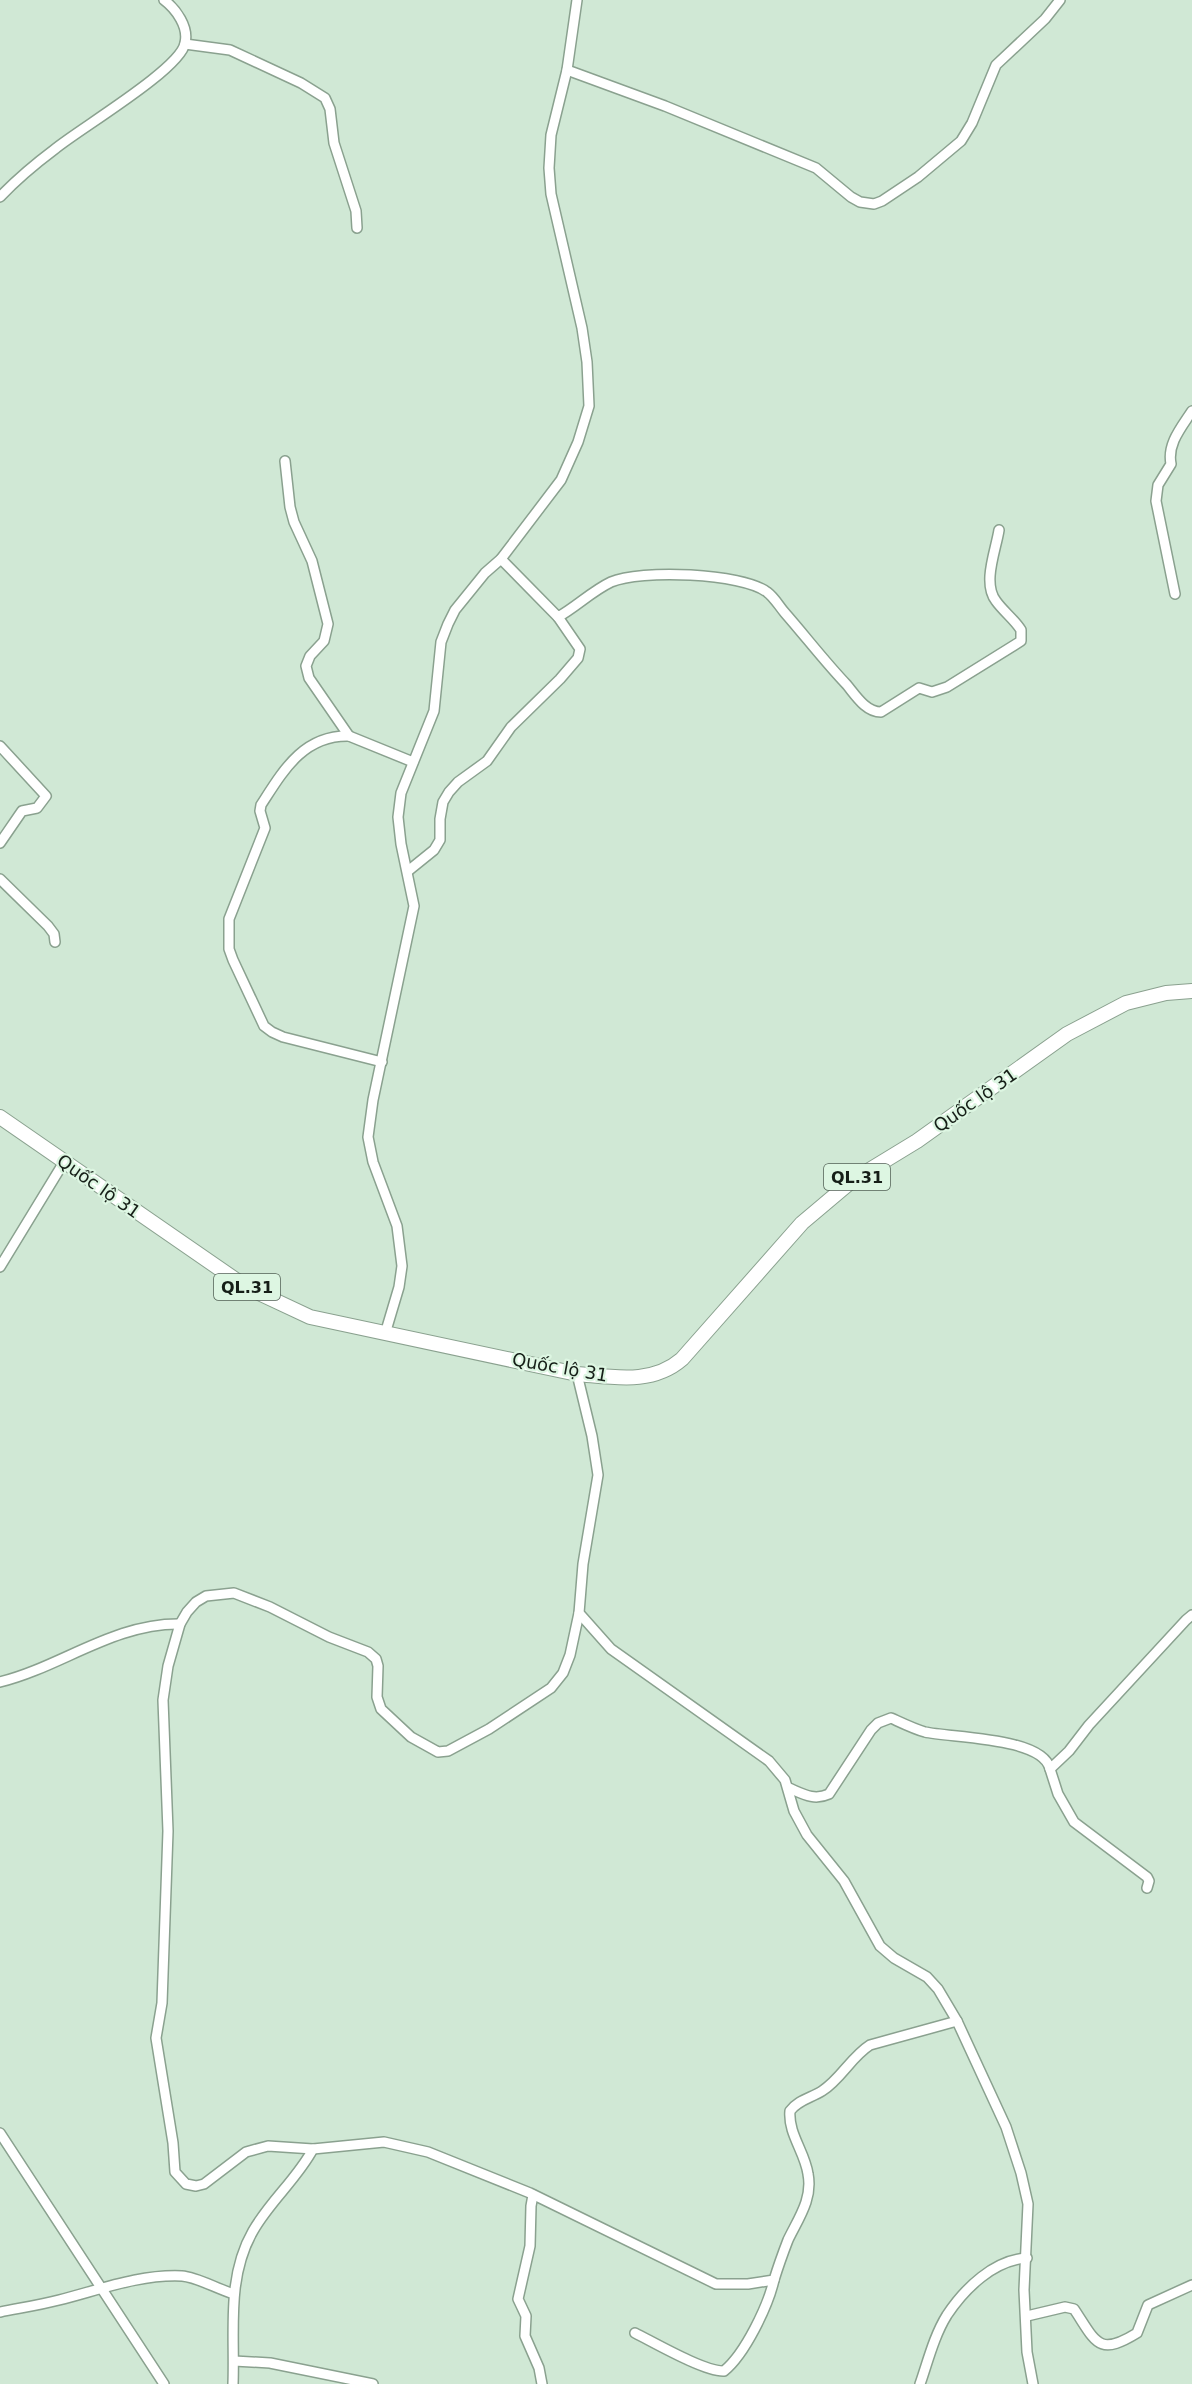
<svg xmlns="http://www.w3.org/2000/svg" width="1192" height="2384" font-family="'DejaVu Sans',sans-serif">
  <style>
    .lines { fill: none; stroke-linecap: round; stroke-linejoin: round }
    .minor-casing { stroke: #8aa18f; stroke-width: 12 }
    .highway-casing { stroke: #8aa18f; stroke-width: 16 }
    .minor { stroke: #fff; stroke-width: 9 }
    .highway { stroke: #fff; stroke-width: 14 }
    .labels { text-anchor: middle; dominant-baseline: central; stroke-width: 4.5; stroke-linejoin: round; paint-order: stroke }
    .shield { fill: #ddf6e2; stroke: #526055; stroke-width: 1.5 }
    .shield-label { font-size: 16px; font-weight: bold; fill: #161f18 }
    .street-label { font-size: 18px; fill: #161f18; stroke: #ddf6e2 }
  </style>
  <rect width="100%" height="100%" fill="#d0e8d5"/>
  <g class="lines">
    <g class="minor-casing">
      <g id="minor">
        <polyline points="185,44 230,50 301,83 325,98 330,109 334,143 356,211 357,228"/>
        <polyline points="567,70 665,106 816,168 851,197 860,202 874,204 882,201 918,177 961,141 972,123 996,65 1045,19 1060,0"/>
        <path d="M0 197C17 179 35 164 55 149 79 129 181 69 185 43 189 27 176 9 164 0"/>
        <polyline points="285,461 290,507 294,522 312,561 328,624 324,641 310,656 306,666 309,678 349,736"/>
        <path d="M501 559 558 617C576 607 592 591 611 582 640 569 742 573 767 592 774 597 779 606 785 613 806 637 825 662 847 685 856 696 866 712 881 712L919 688 932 692 947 687 1021 641V630C1014 619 1003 611 996 601 982 583 996 550 999 530"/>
        <path d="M1175 594 1156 501 1158 485 1171 464C1167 444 1181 428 1192 411"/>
        <polyline points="0,746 46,796 37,808 22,811 0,843"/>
        <polyline points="408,871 434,850 440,840 440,819 443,802 449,792 458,782 487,761 511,727 560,679 578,658 580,649 558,617"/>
        <polyline points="0,879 48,926 54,934 55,942"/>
        <path d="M382 1062 283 1037 272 1032 264 1026 233 960 229 949V919L265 828 260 811 261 805C283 771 303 735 349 736L413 762"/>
        <polyline points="0,1267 64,1162"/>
        <polyline points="385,1334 399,1287 402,1266 397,1226 373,1162 368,1137 373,1100 414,906 401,844 398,817 401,793 434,711 441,642 448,624 455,610 485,573 501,559 561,480 578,442 589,406 587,362 582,328 551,194 549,168 551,135 567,70 577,0"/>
        <polyline points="577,1374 592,1436 598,1475 583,1564 579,1613 611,1649 769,1761 785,1780 794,1811 807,1835 844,1881 880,1946 894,1958 927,1977 938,1989 957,2021 1006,2127 1021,2173 1028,2204 1024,2290 1027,2352 1033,2384"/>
        <path d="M579 1613 570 1655 563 1673 551 1688 489 1729 448 1751 438 1752 411 1737 381 1709 377 1697 378 1666 376 1659 368 1652 329 1637 270 1607 234 1593 206 1596 196 1602 187 1612 180 1624 168 1666 163 1700 168 1831 162 2003 156 2038 173 2143 175 2172 186 2184 196 2186 204 2184 246 2152 268 2146 313 2149 384 2142 428 2152 530 2193 716 2284H748L774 2280C778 2267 783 2253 788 2240 798 2219 813 2199 808 2174 805 2152 788 2134 790 2111 798 2100 811 2098 822 2091 841 2079 851 2057 870 2045L957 2021"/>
        <path d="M0 1682C61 1667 114 1623 180 1624"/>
        <polyline points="1050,1769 1058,1794 1074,1822 1147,1877 1149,1881 1147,1888"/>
        <path d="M789 1788C803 1794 814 1801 829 1794L871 1730 878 1723 891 1718C902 1723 914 1729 925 1732 951 1738 1043 1737 1050 1769L1069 1751 1089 1725 1186 1620 1192 1615"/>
        <polyline points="0,2133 164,2384"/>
        <polyline points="533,2195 531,2206 530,2246 518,2299 526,2316 525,2336 539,2368 542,2384"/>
        <path d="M0 2312C20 2308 40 2305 59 2300 99 2290 140 2274 182 2276 197 2277 217 2289 234 2294"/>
        <path d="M1027 2316 1065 2307 1074 2309C1096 2342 1098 2357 1137 2333L1148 2305 1192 2285"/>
        <path d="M635 2333C655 2343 705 2372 724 2371 745 2354 768 2306 774 2280"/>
        <polyline points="234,2361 270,2363 373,2384"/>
        <path d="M233 2384C235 2332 226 2278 253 2231 270 2201 297 2179 313 2149"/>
        <path d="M920 2384C928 2361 934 2336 947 2315 965 2288 994 2260 1027 2258"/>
      </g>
    </g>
    <g class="highway-casing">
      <path id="highway" d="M0 1117 246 1287 310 1317 577 1374C614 1377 652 1385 682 1359L802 1223 853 1180 917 1141 1067 1034 1126 1003 1166 993 1192 991"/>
    </g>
    <use href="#minor" class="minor"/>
    <use href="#highway" class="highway"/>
  </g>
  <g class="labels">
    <g class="shield">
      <rect x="824" y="1164" width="66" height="26" rx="4.5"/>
      <rect x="214" y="1274" width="66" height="26" rx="4.5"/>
    </g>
    <g class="shield-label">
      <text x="857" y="1177">QL.31</text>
      <text x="247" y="1287">QL.31</text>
    </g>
    <g class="street-label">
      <text transform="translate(975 1100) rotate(-35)">Quốc lộ 31</text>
      <text transform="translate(99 1186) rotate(35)">Quốc lộ 31</text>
      <text transform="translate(560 1367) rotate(10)">Quốc lộ 31</text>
    </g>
  </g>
</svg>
